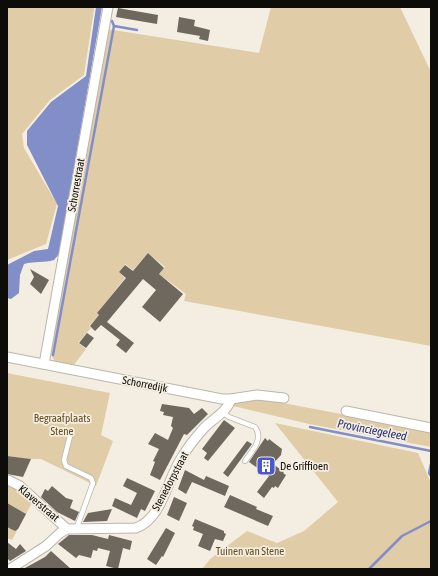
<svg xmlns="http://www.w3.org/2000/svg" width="438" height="576" font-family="'Asap Condensed',sans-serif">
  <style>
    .green { fill: #e0cda8 }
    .water { fill: #828ec7 }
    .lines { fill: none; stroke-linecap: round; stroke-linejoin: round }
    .stream { stroke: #828ec7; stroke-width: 2.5 }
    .building { fill: #6e685e }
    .lane-casing { stroke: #bbb6aa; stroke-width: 6 }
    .street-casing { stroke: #bbb6aa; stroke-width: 11 }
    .lane { stroke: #fff; stroke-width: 4.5 }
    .street { stroke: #fff; stroke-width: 9 }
    .labels { text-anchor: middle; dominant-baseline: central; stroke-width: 3.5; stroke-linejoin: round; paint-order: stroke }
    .street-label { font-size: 11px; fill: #0e0c08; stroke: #f4eee2 }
    .park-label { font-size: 11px; fill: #644e20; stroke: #f4eee2 }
    .poi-label { font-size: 11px; fill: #0e0c08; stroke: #f4eee2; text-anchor: start }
    .water-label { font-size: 12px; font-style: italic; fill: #272e72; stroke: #f4eee2 }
  </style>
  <rect width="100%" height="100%" fill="#f4eee2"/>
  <g class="green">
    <polygon points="7,7 94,7 94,10 84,75 50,100 22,134 24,148 57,204 46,244 7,260"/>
    <polygon points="271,7 400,7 431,72 431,346 184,301 186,294 159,274 165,267 148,253 133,270 125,264 119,272 125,278 97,313 99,315 89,326 91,328 78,343 86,349 73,366 55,362 50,352 107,29 259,53"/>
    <polygon points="7,373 110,393 101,435 113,441 96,486 41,459 31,459 7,456"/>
    <polygon points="251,397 431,431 431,447 309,424 233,406 234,404"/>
    <polygon points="275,423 418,453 431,483 431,569 202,569 210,559 247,531 277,543 304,531 338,502"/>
    <polygon points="7,485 17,488 33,501 12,540 7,538"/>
  </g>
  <path class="water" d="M96 7H102L59 254 54 260C44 263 35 261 24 264L20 275 19 293 11 299 7 298V265L34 251 48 249 58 206 27 145V131L51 102 86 76Z"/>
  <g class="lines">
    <g class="stream">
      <polyline points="112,21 114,26 137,30"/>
      <polyline points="53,355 114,26"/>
      <polyline points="310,427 431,451"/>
      <polyline points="431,464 429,473 431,476"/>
      <polyline points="369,569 402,536 431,521"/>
    </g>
  </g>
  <g class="building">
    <polygon points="118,8 158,15 157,24 116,17"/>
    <polygon points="179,17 195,20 194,26 210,30 208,41 199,39 200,36 177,32"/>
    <polygon points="148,253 164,268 159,274 183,294 160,322 142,307 156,290 143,279 107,322 134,343 126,353 116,345 120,340 101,325 95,331 90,326 99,315 97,313 126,278 119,272 125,265 133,271"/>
    <polygon points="30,269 49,280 41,294 30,284 34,277"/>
    <polygon points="87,333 94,338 86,348 79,343"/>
    <polygon points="162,404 189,408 194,414 202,408 208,414 187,435 184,434 160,480 150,475 155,462 153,461 159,449 148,444 155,433 168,440 173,428 171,426 173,417 163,415 164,412 160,411"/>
    <polygon points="224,420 235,428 208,461 204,458 207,453 202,449"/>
    <polygon points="265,438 268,441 269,439 282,449 281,455 273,464 284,472 283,473 286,475 278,488 275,486 274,488 272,487 264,498 257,492 269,476 249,462"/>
    <polygon points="247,441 252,444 228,477 223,473"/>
    <polygon points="7,456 31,459 23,477 7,474"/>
    <polygon points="185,470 204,480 206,476 229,486 225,496 192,482 186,494 178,489"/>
    <polygon points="127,478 155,491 145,511 141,509 137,518 112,506 115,498 131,505 137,493 123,486"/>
    <polygon points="52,486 66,498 73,500 70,508 79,512 75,521 57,512 41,497 45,489 48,491"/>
    <polygon points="230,495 257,507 256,509 273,516 268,526 224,507"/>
    <polygon points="174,497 187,503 179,521 167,515"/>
    <polygon points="7,503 26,514 18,529 15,531 7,527"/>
    <polygon points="112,509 107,521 83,522 88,513"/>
    <polygon points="195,519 224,531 224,533 226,534 223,541 215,539 210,551 198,546 203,534 193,530 194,527 192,526"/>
    <polygon points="166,528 175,533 163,557 162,556 156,565 147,559"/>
    <polygon points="69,535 92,535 108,539 109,535 132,541 130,550 123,548 118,569 106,566 110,551 98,548 97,551 93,550 91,558 79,555 76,558 58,544"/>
    <polygon points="7,542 16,549 20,544 26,551 10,561 7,558"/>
    <polygon points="51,551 71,569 23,569 45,557"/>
  </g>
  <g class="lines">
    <g class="lane-casing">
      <g id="lane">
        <path d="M222 412 229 417 255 427C264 439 252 451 245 461"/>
        <polyline points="70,436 64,460 66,466 91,478 93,483 77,527"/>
      </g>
    </g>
    <g class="street-casing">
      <g id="street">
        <polyline points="7,357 222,399 231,399 257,395 284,398"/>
        <polyline points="44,364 108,7"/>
        <polyline points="346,411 431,428"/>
        <polyline points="8,480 20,486 67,529"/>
        <path d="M10 569 46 546 60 533 67 529 136 528C163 518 167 479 182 457 188 447 196 437 204 428 213 419 228 411 231 399"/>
      </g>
    </g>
    <use href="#lane" class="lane"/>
    <use href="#street" class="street"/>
  </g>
  <defs>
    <g id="building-square" transform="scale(1)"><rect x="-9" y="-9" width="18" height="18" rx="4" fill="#4d57cd" stroke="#f4eee2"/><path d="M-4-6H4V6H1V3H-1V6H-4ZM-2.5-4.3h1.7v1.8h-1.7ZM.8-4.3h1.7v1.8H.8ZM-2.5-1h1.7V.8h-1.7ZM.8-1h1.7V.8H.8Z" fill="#fff"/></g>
  </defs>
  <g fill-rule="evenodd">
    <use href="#building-square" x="266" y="466"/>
  </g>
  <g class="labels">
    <g class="street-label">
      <text transform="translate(76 185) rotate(-80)">Schorrestraat</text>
      <text transform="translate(145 384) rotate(11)">Schorredijk</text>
      <text transform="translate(170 481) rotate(-62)">Stenedorpstraat</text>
      <text transform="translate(39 503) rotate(40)">Klaverstraat</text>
    </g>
    <g class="park-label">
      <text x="62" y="418">Begraafplaats<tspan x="62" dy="13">Stene</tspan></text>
      <text x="250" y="551">Tuinen van Stene</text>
    </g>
    <g class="poi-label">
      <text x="280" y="466">De Griffioen</text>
    </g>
    <g class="water-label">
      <text transform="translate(372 430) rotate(11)">Provinciegeleed</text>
    </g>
  </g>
  <rect width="438" height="576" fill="none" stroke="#0e0c08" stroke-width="16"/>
</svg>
